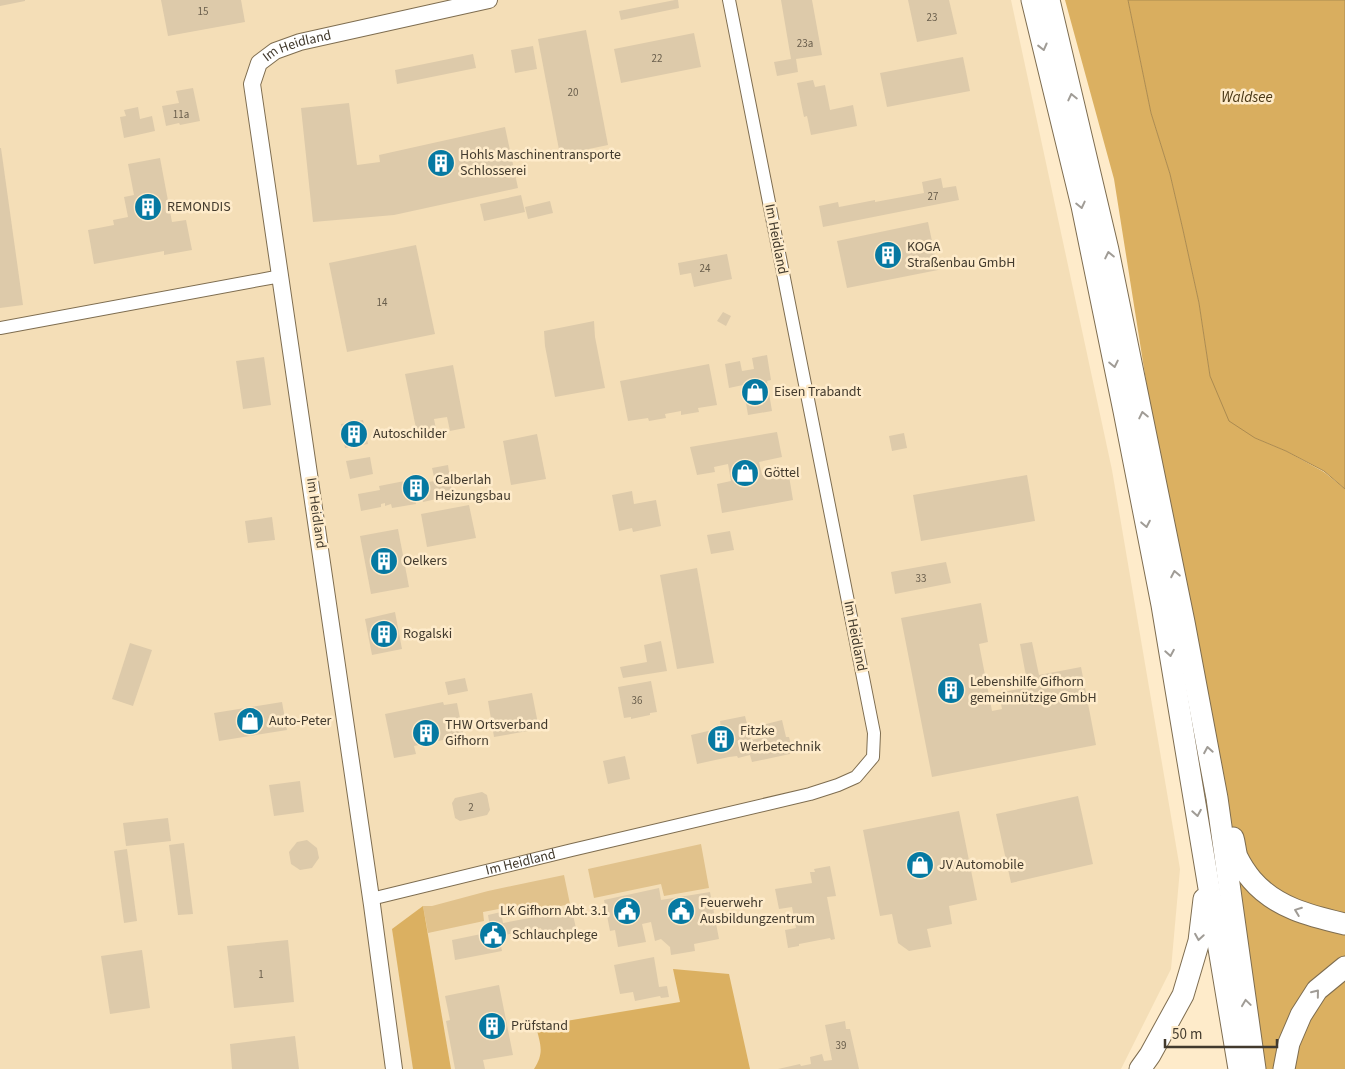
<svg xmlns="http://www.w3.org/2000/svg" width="1345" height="1069" font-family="'Source Sans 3',sans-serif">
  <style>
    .built { fill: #f4deb7 }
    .green { fill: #e1c28c }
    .forest { fill: #dbb061 }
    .water { fill: #d9ae5f; stroke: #ac8b50 }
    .building { fill: #ddcaaa }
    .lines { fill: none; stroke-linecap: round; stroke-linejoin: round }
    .minor-casing { stroke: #7e6d50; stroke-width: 14 }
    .tertiary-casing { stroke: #7e6d50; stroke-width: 18 }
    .trunk-casing { stroke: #7e6d50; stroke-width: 23 }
    .minor { stroke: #fff; stroke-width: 12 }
    .tertiary { stroke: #fff; stroke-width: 16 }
    .trunk { stroke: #fff; stroke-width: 21 }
    .oneway { stroke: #a09c96 }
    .labels { text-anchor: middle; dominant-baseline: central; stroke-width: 5; stroke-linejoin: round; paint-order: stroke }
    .number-label { font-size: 11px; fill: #695e4c }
    .street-label { font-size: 14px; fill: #423a2d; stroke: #feebca }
    .poi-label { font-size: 14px; fill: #423a2d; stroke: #feebca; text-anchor: start }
    .water-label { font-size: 15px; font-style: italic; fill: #4a3816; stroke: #feebca }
  </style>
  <rect width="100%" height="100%" fill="#feebca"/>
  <polygon class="built" points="0,0 1011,0 1112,470 1180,869 1171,969 1121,1069 0,1069"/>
  <g class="green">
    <polygon points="701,844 709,888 664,896 661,884 594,898 588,869"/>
    <polygon points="564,875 570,904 506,918 504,908 483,912 484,921 428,933 423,906 432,906 488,891"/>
  </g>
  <g class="forest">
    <polygon points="1065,0 1128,0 1151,113 1170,174 1183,230 1199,303 1210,376 1255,438 1286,451 1324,472 1345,489 1345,1069 1255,1069 1114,179"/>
    <polygon points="423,906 451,1069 413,1069 392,929"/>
    <path d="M673 969 729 974 750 1069H534C545 1052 540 1044 536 1026L680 1002Z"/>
  </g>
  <polygon class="water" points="1128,0 1345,0 1345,489 1324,471 1286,451 1255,438 1229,421 1210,376 1199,303 1183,230 1170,174 1151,113"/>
  <g class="building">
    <polygon points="0,0 25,0 25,1 0,6"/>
    <polygon points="161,0 241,0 245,22 168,36"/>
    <polygon points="675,0 678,0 679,8 621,20 619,11"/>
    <polygon points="781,0 812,0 822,55 796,59 798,72 777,76 774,62 791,59"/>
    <polygon points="908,0 949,0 957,34 917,42"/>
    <polygon points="586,30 608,145 560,155 538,39"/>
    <polygon points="694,33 701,67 621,83 614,49"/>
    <polygon points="533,46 537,69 515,73 511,50"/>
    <polygon points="473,54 476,68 397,84 395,70"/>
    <polygon points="963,57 970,91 887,107 880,73"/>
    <polygon points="813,80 815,87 825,85 830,110 853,105 857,126 811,135 807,116 804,117 797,83"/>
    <polygon points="193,88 200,121 180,125 179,123 166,126 162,106 179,103 176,91"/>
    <polygon points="349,103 357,165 380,162 379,155 505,127 518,188 394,215 313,222 301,108"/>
    <polygon points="138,107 140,119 152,116 155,131 124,138 120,117 126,116 124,110"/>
    <polygon points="0,148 1,148 23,305 0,308"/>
    <polygon points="160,158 172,222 186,220 192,250 164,255 164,251 94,264 88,230 114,225 113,220 128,217 124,197 134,195 128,164"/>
    <polygon points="941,178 943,188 956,186 959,200 823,227 819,206 838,202 839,207 875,200 875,202 924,193 922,182"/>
    <polygon points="521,195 525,212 484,221 480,204"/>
    <polygon points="550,201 553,213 528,219 525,207"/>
    <polygon points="928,222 938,270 847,288 837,241"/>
    <polygon points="416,245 435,334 347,352 329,263"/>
    <polygon points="727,254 732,279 694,287 691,273 680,275 678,263"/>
    <polygon points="723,312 731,316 726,326 717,321"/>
    <polygon points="594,321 595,337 605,388 555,397 545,346 544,331"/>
    <polygon points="767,355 771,380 767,381 772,411 748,415 743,385 729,388 725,364 740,361 742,371 754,369 752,358"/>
    <polygon points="264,357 271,405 243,409 236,361"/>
    <polygon points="709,364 717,405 698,408 699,412 681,415 681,411 665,414 666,418 649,421 648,418 628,421 620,381"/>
    <polygon points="453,365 465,428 450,431 447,417 434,419 437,434 418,438 405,374"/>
    <polygon points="363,420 368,444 345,448 341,424"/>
    <polygon points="777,432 782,457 759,462 762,475 788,470 793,500 722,513 717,484 731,481 728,464 714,467 715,472 697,475 690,447"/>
    <polygon points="904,433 907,448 892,451 889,436"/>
    <polygon points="537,434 546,479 511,485 503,441"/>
    <polygon points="370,457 373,474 350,479 346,461"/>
    <polygon points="448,465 452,492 440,494 441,498 423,502 423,498 415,499 416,504 392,508 391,504 385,506 385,503 381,504 381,507 361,511 358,494 380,490 379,486 420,478 421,483 435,481 432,468"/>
    <polygon points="1027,475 1035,521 921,541 913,495"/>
    <polygon points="632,491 634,504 656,500 661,526 633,532 632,528 619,531 612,495"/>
    <polygon points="469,505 476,538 427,547 421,514"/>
    <polygon points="272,517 275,540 248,543 245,521"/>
    <polygon points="398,529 409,587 371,594 360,536"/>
    <polygon points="730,531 734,550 711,554 707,535"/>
    <polygon points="946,562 951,583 895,594 891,572"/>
    <polygon points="697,568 714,663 677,669 660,575"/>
    <polygon points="981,603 988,642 979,644 992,711 1002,709 999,693 1028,687 1020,644 1032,642 1039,675 1081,667 1096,745 932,777 901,618"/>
    <polygon points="395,612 402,649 372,655 365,619"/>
    <polygon points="661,641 667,671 623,678 620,667 647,662 644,645"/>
    <polygon points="130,643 152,650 133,706 112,699"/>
    <polygon points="465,678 468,691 448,695 445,682"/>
    <polygon points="651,681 657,712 650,713 650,715 631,719 631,717 624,718 618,687"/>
    <polygon points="532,693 539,729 494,737 488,701"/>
    <polygon points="282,702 287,730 219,741 214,713"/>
    <polygon points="443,702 444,705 457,703 465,743 449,746 448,739 414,746 416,754 394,758 385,714"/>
    <polygon points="745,716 751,740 765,737 762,725 782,720 786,737 789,737 792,748 789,749 790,754 752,762 750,755 738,758 737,756 729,757 697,764 691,735 721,728 720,721"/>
    <polygon points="625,756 630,779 608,784 603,761"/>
    <polygon points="300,781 304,812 274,816 269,785"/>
    <polygon points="482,792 487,795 490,810 487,815 460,821 455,818 452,803 455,798"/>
    <polygon points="1078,796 1093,864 1011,883 996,814"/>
    <polygon points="959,811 977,900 949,906 952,924 927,929 931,947 909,951 898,943 892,914 880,916 863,830"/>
    <polygon points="168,818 171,841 126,846 123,823"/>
    <polygon points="307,840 317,848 319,858 312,868 300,870 291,864 289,852 297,842"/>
    <polygon points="184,843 193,914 178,915 169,845"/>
    <polygon points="127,849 137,921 124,923 114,851"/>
    <polygon points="830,866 836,896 827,897 835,939 831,940 830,938 799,944 799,946 788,948 785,930 796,928 792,907 779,909 775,889 812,883 810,872 815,872 814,869"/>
    <polygon points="659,888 661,900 710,892 719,939 694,944 695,951 671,955 670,947 661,939 655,941 651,922 642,924 646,942 618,947 615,930 610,931 604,900"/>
    <polygon points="572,910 577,933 543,940 541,928 499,936 502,951 455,960 452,940 491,932 488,915 501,912 503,923"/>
    <polygon points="288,940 294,1002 234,1008 227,946"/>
    <polygon points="142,950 150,1008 110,1014 101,956"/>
    <polygon points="654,957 659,987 667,986 669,997 661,998 660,996 635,1001 633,992 620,994 614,965"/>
    <polygon points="499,985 513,1055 483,1060 485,1069 455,1069 446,1021 450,1020 445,996"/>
    <polygon points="845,1021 846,1029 850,1029 859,1069 778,1069 800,1064 801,1066 811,1064 810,1057 822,1054 824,1061 832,1060 825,1025"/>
    <polygon points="295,1036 299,1069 232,1069 230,1044"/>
  </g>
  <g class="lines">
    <g class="minor-casing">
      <g id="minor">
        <polyline points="0,328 281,276"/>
        <path id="s1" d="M371 899 572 850 810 794 838 785 856 777 873 757 874 733 729 0"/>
      </g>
    </g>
    <g class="tertiary-casing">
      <g id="tertiary">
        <path id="s2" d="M394 1069 372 905 252 84 259 63 275 51 300 42 489 0"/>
      </g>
    </g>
    <g class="trunk-casing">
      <g id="trunk">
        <polyline points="1032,0 1082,206 1124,411 1162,605 1239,1069"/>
        <polyline points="1049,0 1108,250 1184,622 1217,798 1255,1069"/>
        <path d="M1233 838C1235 844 1235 851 1237 857 1241 865 1246 873 1252 880 1276 908 1311 916 1345 924"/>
        <polyline points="1140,1069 1150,1055 1183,995 1199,941 1204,899"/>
        <polyline points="1284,1069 1289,1043 1301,1015 1317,990 1345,967"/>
      </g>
    </g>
    <use href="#minor" class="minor"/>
    <use href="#tertiary" class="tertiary"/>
    <use href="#trunk" class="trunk"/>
  </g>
  <defs><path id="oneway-chevron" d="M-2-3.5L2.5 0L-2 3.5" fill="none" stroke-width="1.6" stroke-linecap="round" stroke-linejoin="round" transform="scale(1.25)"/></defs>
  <g class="oneway">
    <use href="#oneway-chevron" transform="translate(1043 47) rotate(76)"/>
    <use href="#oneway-chevron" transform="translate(1072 97) rotate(-103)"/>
    <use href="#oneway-chevron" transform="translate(1081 205) rotate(77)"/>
    <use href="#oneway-chevron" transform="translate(1109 255) rotate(-102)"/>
    <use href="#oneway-chevron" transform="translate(1114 364) rotate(78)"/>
    <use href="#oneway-chevron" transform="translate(1143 415) rotate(-102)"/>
    <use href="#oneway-chevron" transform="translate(1146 524) rotate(79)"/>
    <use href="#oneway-chevron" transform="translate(1175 574) rotate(-101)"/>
    <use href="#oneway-chevron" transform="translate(1170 653) rotate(80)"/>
    <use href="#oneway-chevron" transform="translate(1208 750) rotate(-100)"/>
    <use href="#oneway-chevron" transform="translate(1197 813) rotate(80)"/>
    <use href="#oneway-chevron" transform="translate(1298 911) rotate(-159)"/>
    <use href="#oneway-chevron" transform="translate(1199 937) rotate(99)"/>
    <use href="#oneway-chevron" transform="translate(1316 993) rotate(-51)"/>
    <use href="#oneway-chevron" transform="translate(1246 1003) rotate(-98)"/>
  </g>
  <defs>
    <g id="building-disc" transform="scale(1.4375)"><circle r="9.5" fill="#0679a2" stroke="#feebca"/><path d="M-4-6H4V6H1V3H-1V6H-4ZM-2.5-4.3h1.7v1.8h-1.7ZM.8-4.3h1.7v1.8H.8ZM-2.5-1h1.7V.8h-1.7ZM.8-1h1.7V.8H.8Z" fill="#fff"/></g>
    <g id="shop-disc" transform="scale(1.4375)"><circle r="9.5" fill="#0679a2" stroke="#feebca"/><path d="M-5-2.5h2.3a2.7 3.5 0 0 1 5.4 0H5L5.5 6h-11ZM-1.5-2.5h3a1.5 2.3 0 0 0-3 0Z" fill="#fff"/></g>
    <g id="civic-disc" transform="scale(1.4375)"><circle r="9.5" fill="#0679a2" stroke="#feebca"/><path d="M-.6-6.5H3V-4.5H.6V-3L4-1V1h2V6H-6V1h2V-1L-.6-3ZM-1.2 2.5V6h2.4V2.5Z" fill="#fff"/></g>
  </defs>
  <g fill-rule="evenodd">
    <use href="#building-disc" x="441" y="163"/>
    <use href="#building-disc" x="148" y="207"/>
    <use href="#building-disc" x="888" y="255"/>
    <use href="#shop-disc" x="755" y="392"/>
    <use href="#building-disc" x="354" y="434"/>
    <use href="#shop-disc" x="745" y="473"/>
    <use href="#building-disc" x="416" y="488"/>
    <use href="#building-disc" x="384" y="561"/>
    <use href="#building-disc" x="384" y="634"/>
    <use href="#building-disc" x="951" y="690"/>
    <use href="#shop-disc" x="250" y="721"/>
    <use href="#building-disc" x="426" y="733"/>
    <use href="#building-disc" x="721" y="739"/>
    <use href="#shop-disc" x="920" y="865"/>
    <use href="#civic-disc" x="627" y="911"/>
    <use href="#civic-disc" x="681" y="911"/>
    <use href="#civic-disc" x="493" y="935"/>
    <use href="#building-disc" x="492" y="1026"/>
  </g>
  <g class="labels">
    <g class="number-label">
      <text x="203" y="11">15</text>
      <text x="932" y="17">23</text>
      <text x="805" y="43">23a</text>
      <text x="657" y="58">22</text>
      <text x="573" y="92">20</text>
      <text x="181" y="114">11a</text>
      <text x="933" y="196">27</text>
      <text x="705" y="268">24</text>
      <text x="382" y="302">14</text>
      <text x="921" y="578">33</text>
      <text x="637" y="700">36</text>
      <text x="471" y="807">2</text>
      <text x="261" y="974">1</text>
      <text x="841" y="1045">39</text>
    </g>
    <g class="street-label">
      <text stroke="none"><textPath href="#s2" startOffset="1060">Im Heidland</textPath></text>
      <text transform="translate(776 239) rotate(79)">Im Heidland</text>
      <text transform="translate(316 513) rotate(82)">Im Heidland</text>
      <text transform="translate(855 636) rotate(79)">Im Heidland</text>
      <text stroke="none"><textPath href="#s1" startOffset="154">Im Heidland</textPath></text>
    </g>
    <g class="poi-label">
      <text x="460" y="155">Hohls Maschinentransporte<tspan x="460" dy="16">Schlosserei</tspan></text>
      <text x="167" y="207">REMONDIS</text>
      <text x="907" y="247">KOGA<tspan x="907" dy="16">Straßenbau GmbH</tspan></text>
      <text x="774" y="392">Eisen Trabandt</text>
      <text x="373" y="434">Autoschilder</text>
      <text x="764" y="473">Göttel</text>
      <text x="435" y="480">Calberlah<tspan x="435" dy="16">Heizungsbau</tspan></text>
      <text x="403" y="561">Oelkers</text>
      <text x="403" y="634">Rogalski</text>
      <text x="970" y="682">Lebenshilfe Gifhorn<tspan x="970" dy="16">gemeinnützige GmbH</tspan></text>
      <text x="269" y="721">Auto-Peter</text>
      <text x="445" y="725">THW Ortsverband<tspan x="445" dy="16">Gifhorn</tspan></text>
      <text x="740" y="731">Fitzke<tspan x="740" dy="16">Werbetechnik</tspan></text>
      <text x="939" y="865">JV Automobile</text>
      <text x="700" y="903">Feuerwehr<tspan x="700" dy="16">Ausbildungzentrum</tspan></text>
      <text x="608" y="911" text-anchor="end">LK Gifhorn Abt. 3.1</text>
      <text x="512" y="935">Schlauchplege</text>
      <text x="511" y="1026">Prüfstand</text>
    </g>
    <g class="water-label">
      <text x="1247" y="97">Waldsee</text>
    </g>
  </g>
  <path d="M1165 1039v8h112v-8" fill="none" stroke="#423a2d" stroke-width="2.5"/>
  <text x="1172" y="1039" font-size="15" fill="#423a2d" stroke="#feebca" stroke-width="4" paint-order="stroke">50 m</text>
</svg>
